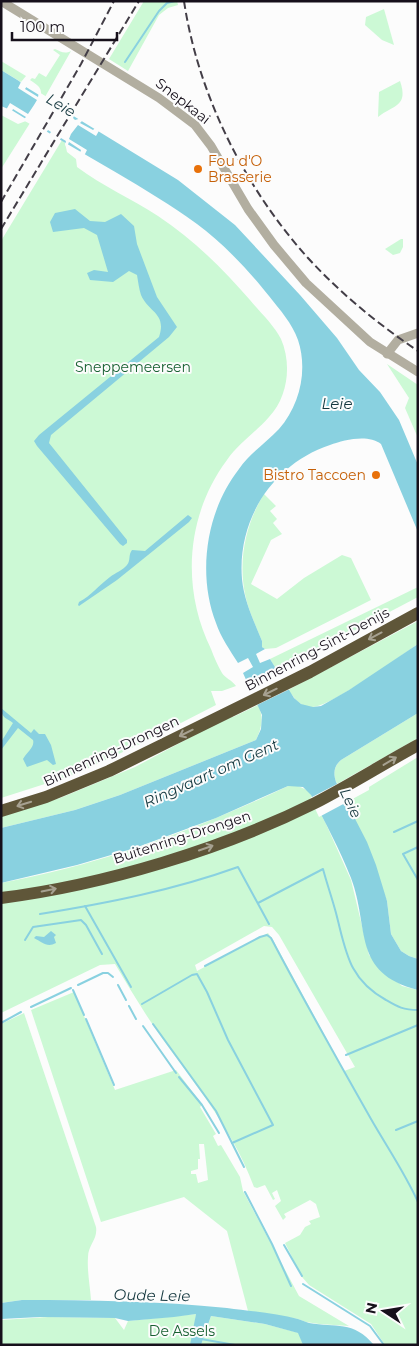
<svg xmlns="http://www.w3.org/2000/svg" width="419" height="1346" font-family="Montserrat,sans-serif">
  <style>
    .green { fill: #ccf9d5; fill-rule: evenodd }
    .water { fill: #89d1e0 }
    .pier { fill: #fcfcfc }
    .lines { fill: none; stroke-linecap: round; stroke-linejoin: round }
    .stream { stroke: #89d1e0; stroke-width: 2 }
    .minor { stroke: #b2aea0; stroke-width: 9 }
    .highway { stroke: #5f5639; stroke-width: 12 }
    .rail { stroke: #433e47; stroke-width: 2; stroke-dasharray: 8 4; stroke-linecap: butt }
    .oneway { stroke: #a6a191 }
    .food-dot { fill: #e8710a; stroke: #fcfcfc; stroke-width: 2 }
    .labels { text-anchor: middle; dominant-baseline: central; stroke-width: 4; stroke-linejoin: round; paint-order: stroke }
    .street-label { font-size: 14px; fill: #16101b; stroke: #fcfcfc }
    .food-label { font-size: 14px; fill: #c56008; stroke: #fcfcfc; text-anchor: start }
    .park-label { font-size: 14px; fill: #186132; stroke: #fcfcfc }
    .water-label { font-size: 15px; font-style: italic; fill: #15383f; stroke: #fcfcfc }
  </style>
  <rect width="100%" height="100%" fill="#fcfcfc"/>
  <g class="green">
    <polygon points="144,1 177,1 178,5 168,8 159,15 128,71 109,59"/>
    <polygon points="384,9 394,45 382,40 365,25 366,17"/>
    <path d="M55 49C61 52 65 54 71 51L45 97 41 95C42 87 36 84 30 80L32 78 35 79 39 73 46 77 60 55 53 50Z"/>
    <polygon points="1,61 26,76 21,82 1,70"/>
    <path d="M400 81C409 107 393 105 378 117L379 92Z"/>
    <polygon points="1,115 18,124 26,121 30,123 1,169"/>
    <path d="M62 140 65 143 67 152 76 159 77 167C102 186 132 199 158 216 193 239 223 269 250 300 260 312 274 325 281 339 292 364 288 397 269 417 256 432 239 443 227 460 186 515 181 588 211 649 214 657 218 666 222 673 225 678 232 680 236 686L222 691H211L216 705 140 744 76 774 1 798V241Z"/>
    <polygon points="401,239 403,239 403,247 400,253 393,255 385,249"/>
    <polygon points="387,364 418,385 418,438 405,408 409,398"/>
    <path d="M264 494 276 506 270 511 277 519 273 523 282 534 271 540 251 584 277 599 304 578 342 555 351 558 371 600 276 648 265 649 262 647V641C256 626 248 610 245 594 238 559 246 523 264 494Z"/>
    <polygon points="418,587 418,597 277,671 270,659"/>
    <path d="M418 621V644C399 657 329 708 312 707 299 707 295 698 288 690Z"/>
    <path d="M258 705C264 718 262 727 256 740L120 795 75 810 1 828V815L60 798 135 767 232 715 233 717Z"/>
    <path d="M418 713V738L337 784C333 775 333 767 341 760Z"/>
    <polygon points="418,757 418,959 409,956 401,951 391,934 387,901 352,812 347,802 369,790 369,787"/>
    <path d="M288 786H298L309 791 326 824 351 880 369 955 402 986 418 990V1345H385L371 1324 309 1285 302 1277 285 1243 300 1235 305 1227 311 1224 309 1221 320 1217 316 1204 310 1200 284 1214 286 1217 283 1220 275 1206 281 1201 277 1190 272 1193 275 1199 273 1200 265 1185 257 1188 254 1187C229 1119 183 1072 145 1013 135 997 125 981 115 964L100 965 1 1013V883C100 865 198 829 288 786ZM264 926 272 927 279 935 355 1067 344 1071 273 940 268 933 197 971 195 965Z"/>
    <path d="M74 992 115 1090 176 1070 201 1103 202 1105 200 1107 216 1134 213 1136 218 1146 221 1145 240 1177 243 1191 299 1296 349 1326 319 1324 306 1322 298 1319 248 1311 227 1231 184 1197 101 1222 31 1010ZM199 1144H204L208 1180 198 1183 196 1174H191V1171L198 1169V1159H200Z"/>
    <path d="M24 1013 96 1227C98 1239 88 1245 88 1257 87 1271 90 1286 91 1300H22L1 1303V1024Z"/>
    <polygon points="196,1314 193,1345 1,1345 1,1320 48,1317 115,1318 124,1330 128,1321"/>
    <polygon points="211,1316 265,1324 299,1333 303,1345 201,1345"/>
  </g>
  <g class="water">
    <path d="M1 70 19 81 26 87 178 180 235 225 300 295 337 338 359 370 380 392 399 420 418 465V532L381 444C368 434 344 440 330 445 273 464 237 519 242 579 244 601 254 621 262 641V647L265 649 256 654 260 663 270 659 294 698 301 704 313 707 321 706 349 690 418 644V713L341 760C334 766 333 773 336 782L367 842 376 865 387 901 391 934 401 951 409 956 418 959V990C351 973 370 928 351 878 340 850 325 822 311 795L303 787 288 786 216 818 135 848 77 865 1 883V828L75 810 120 795 256 740 261 729 262 715 243 673 253 667 248 658 238 663C230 650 221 638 216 623 197 574 206 511 239 469 250 453 266 443 279 429 300 405 308 370 298 340 292 323 280 310 269 296 250 272 222 242 197 224 171 205 144 189 117 173 82 153 47 132 13 111L1 106Z"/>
    <path d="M75 209 90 221 105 222 121 214 134 226 137 244 157 297 177 327 169 337 51 435 49 443 127 540V543L123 546 120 544 37 446 34 441 39 435 159 337C167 313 149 313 141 295 139 289 138 281 137 275L129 271 113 282 90 280 87 273 94 270 108 272 97 235 84 228 53 232 50 222 55 213Z"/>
    <path d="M188 515 192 518 189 522 117 580 79 606 78 605 79 602C91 596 99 585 110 577 115 573 123 570 127 565 131 560 128 555 132 550L145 551Z"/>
    <path d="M1 708 31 733 34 729 39 734H45L51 745 56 764 53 765 47 760 27 767 23 759C27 752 35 747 33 740L18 728 1 750V742L13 723C7 718 1 718 1 708Z"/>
    <path d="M51 931 56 935 54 937 56 943C47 948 42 942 34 938L36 936 44 937Z"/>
    <path d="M22 1300C91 1300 159 1301 227 1308 249 1311 276 1313 298 1319 302 1320 305 1322 309 1323 336 1328 353 1320 374 1345H303L298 1333 265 1324 211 1316 201 1345H190L196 1314 174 1317 128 1321 115 1318 40 1317 1 1319V1303Z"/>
  </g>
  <g class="pier">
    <polygon points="21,82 27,86 25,89 38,97 39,92 61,106 59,110 62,112 65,108 75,114 73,118 75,120 82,118 84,119 80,123 93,130 96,127 100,129 96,136 78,125 71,134 69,139 87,150 84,156 80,153 81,150 69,142 67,147 65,145 66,141 61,138 59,141 49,135 51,132 48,130 46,133 23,120 26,117 13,109 11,113 6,110 10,103 28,114 34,105 37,100 18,88"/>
    <polygon points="279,670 290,689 255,706 247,687"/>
    <polygon points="339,783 349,801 319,817 310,798"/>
  </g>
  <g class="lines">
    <g class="stream">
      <polyline points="125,62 159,11 167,3 175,1"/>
      <polyline points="394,832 418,821"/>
      <polyline points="418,847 403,854 418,880"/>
      <path d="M258 903 323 869C327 884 332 898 336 913 346 951 348 979 386 1000 398 1007 403 1010 418 1010"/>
      <polyline points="85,906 131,987"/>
      <path d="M40 914C108 903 174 890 238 867L269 924"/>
      <polyline points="25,940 33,927 81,920 86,925 102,954"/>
      <path d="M205 966 260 937 267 935 271 938C303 999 337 1059 371 1119 387 1147 405 1173 418 1202"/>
      <polyline points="78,985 103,973 108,973 113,977"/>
      <polyline points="118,985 126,1000"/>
      <polyline points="73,990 84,1015"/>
      <polyline points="142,1004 192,975 197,974 207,992 228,1040 273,1125 232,1143"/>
      <polyline points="129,1006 136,1019"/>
      <polyline points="31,1007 71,988"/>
      <polyline points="86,1019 114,1085"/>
      <polyline points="1,1023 21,1012"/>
      <polyline points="153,1024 216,1111 244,1167"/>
      <polyline points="143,1026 176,1073"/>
      <polyline points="346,1055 418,1025"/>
      <polyline points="179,1077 202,1105 219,1133"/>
      <polyline points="396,1130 418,1121"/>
      <polyline points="245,1192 272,1244 291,1286"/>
      <polyline points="284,1245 302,1276"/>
      <polyline points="303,1284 370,1326 384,1345"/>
      <polyline points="201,1339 235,1345"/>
    </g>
    <g class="minor">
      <polyline points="1,1 159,98 195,125 211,146 248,209 274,245 306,283 370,342 418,372"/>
      <polyline points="387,354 398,340 418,333"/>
    </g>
    <g class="highway">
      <polyline points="1,811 46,797 109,771 310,672 418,613"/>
      <path d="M1 898C104 885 223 849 315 803 350 785 383 764 418 745"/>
    </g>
    <g class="rail">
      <path d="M184 1C198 95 245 188 308 258 341 294 378 324 418 351"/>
      <polyline points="1,202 81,64 114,1"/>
      <polyline points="1,229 139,1"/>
    </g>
  </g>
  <defs><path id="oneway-shaft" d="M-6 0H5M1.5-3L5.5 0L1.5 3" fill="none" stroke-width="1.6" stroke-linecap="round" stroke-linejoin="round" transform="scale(1.25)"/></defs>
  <g class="oneway">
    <use href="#oneway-shaft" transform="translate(375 636) rotate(152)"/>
    <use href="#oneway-shaft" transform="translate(270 692) rotate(154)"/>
    <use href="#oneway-shaft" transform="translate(186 733) rotate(154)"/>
    <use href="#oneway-shaft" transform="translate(390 761) rotate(-31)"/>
    <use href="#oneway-shaft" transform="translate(24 804) rotate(163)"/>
    <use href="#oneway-shaft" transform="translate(206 848) rotate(-19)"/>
    <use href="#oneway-shaft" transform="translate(49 890) rotate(-12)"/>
  </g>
  <g class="food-dot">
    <circle cx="198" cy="169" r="5"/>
    <circle cx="376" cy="475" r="5"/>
  </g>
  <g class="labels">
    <g class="street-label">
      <text transform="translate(183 101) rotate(38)">Snepkaai</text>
      <text transform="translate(317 649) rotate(-28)">Binnenring-Sint-Denijs</text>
      <text transform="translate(111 751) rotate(-25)">Binnenring-Drongen</text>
      <text transform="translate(182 837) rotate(-18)">Buitenring-Drongen</text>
    </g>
    <g class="food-label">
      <text x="208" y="161">Fou d'O<tspan x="208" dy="16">Brasserie</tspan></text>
      <text x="366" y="475" text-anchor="end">Bistro Taccoen</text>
    </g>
    <g class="park-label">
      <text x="133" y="367">Sneppemeersen</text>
      <text x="182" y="1331">De Assels</text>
    </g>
    <g class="water-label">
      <text transform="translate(61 105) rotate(31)">Leie</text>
      <text x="337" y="403">Leie</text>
      <text transform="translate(211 773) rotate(-24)">Ringvaart om Gent</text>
      <text transform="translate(351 803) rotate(65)">Leie</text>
      <text transform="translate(152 1295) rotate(1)">Oude Leie</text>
    </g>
  </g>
  <rect width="419" height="1346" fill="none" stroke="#16101b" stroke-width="5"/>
  <g transform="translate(384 1311) rotate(282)" stroke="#fcfcfc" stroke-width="4" paint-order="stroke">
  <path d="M0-4L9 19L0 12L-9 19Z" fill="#16101b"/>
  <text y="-8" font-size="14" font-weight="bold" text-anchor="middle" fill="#16101b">N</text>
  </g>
  <path d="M12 32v8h105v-8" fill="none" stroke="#16101b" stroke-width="2.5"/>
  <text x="20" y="32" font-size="15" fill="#16101b" stroke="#fcfcfc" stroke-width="4" paint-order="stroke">100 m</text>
</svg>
